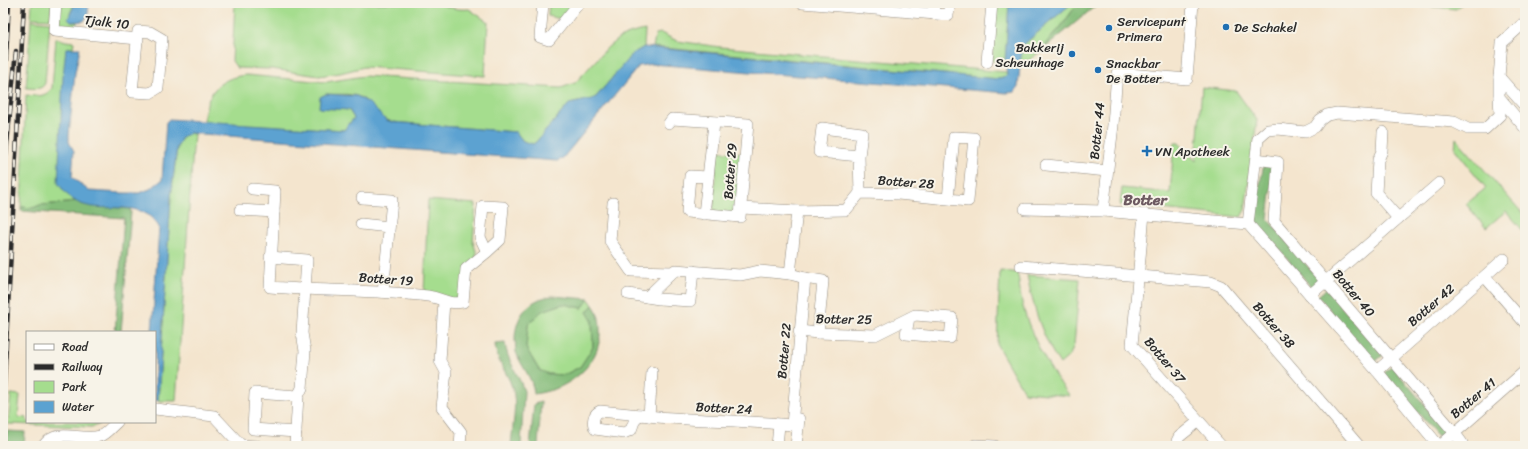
<svg xmlns="http://www.w3.org/2000/svg" width="1528" height="449" font-family="Sriracha,sans-serif">
  <style>
    .green { fill: #a5dd8e; stroke: #68845c }
    .forest { fill: #84bc79; stroke: #587452 }
    .water { fill: #5ba2d1; stroke: #43667e }
    .lines { fill: none; stroke-linecap: round; stroke-linejoin: round }
    .minor-casing { stroke: #90887c; stroke-width: 12 }
    .minor { stroke: #fff; stroke-width: 11 }
    .rail-casing { stroke: #2b2b2b; stroke-width: 4.5 }
    .rail { stroke: #f7f3e8; stroke-width: 3; stroke-dasharray: 9; stroke-linecap: butt }
    .poi-dot { fill: #1f6fb2; stroke: #f7f3e8; stroke-width: 1.5 }
    .labels { text-anchor: middle; dominant-baseline: central; stroke-width: 4; stroke-linejoin: round; paint-order: stroke }
    .poi-label { font-size: 13px; fill: #2b2b2b; stroke: #f7f3e8; text-anchor: start }
    .street-label { font-size: 13px; fill: #2b2b2b; stroke: #f7f3e8 }
    .quarter-label { font-size: 15px; font-weight: bold; fill: #6d5a61; stroke: #f7f3e8 }
  </style>
  <rect width="100%" height="100%" fill="#f7f3e8"/>
  <filter id="ink" filterUnits="userSpaceOnUse"><feTurbulence type="fractalNoise" baseFrequency=".025" numOctaves="2"/><feDisplacementMap in="SourceGraphic" scale="8" xChannelSelector="R" yChannelSelector="G"/><feConvolveMatrix kernelMatrix="1 2 1 2 8 2 1 2 1" color-interpolation-filters="sRGB"/></filter>
  <filter id="wash" filterUnits="userSpaceOnUse"><feTurbulence type="fractalNoise" baseFrequency=".012" numOctaves="4" result="noise"/><feDisplacementMap in="SourceGraphic" scale="16" xChannelSelector="R" yChannelSelector="G"/><feGaussianBlur stdDeviation="0.9" result="paint"/><feColorMatrix in="noise" values="0 0 0 0 0 0 0 0 0 0 0 0 0 0 0 0 0 1.4 0 .05"/><feComposite in="paint" operator="in"/></filter>
  <g filter="url(#wash)">
    <rect width="100%" height="100%" fill="#f4e5ce"/>
    <g class="green">
      <polygon points="32,3 52,3 50,19 31,18"/>
      <polygon points="67,3 75,3 70,13 71,22 77,22 76,31 61,26 59,24 60,4 66,5"/>
      <path d="M235 3H439C448 8 458 10 469 9L488 22 485 76 364 67 340 73 319 76 272 69 237 68 232 61Z"/>
      <polygon points="549,3 576,3 561,19 548,16"/>
      <polygon points="994,3 1009,3 1005,62 992,61"/>
      <polygon points="1072,3 1080,3 1073,10 1060,28 1047,42 1045,48 1028,61 1020,62 1022,46"/>
      <polygon points="1388,3 1463,3 1456,9"/>
      <path d="M31 20 50 22 45 83C42 91 33 88 26 88Z"/>
      <path d="M645 30 644 47 632 54 596 97 592 99 569 104 536 142 533 144 523 141 515 132 392 122C378 118 371 100 357 96 349 93 335 95 326 94L341 109 349 110 354 118 344 130 204 122C206 93 218 78 246 75L326 82 364 76 561 88 575 83 608 47 619 38 632 33Z"/>
      <polygon points="661,33 677,41 720,47 1006,72 1007,75 1003,78 999,79 653,47 656,34"/>
      <path d="M56 38 66 41 74 42 73 48H66L68 196 75 201 68 203 40 205 33 208 21 207 26 95C36 96 45 98 52 88Z"/>
      <polygon points="1202,87 1236,91 1257,120 1245,210 1241,217 1120,205 1122,188 1170,193 1174,143 1179,143 1196,161"/>
      <polygon points="189,133 194,134 176,401 158,401 171,197 177,147 182,137"/>
      <polygon points="1456,138 1525,216 1525,233 1506,211 1486,228 1466,204 1486,188 1455,149"/>
      <polygon points="717,151 742,153 736,215 713,214"/>
      <polygon points="428,200 476,204 473,242 477,254 462,297 452,299 424,293"/>
      <path d="M1000 271 1013 272 1017 273C1020 281 1019 289 1021 298 1028 332 1048 369 1070 396L1024 392 997 345Z"/>
      <path d="M1027 275 1080 279 1074 345 1070 355 1060 364C1042 338 1033 306 1027 275Z"/>
      <polygon points="589,299 593,305 587,312 592,320 593,348 580,367 564,375 548,374 539,370 526,348 528,325 542,311 563,304 582,308"/>
      <polygon points="11,394 20,395 18,417 27,418 27,422 79,422 100,424 92,427 8,424"/>
    </g>
    <g class="forest">
      <polygon points="1080,3 1099,3 1045,48 1047,42 1060,28 1073,10"/>
      <polygon points="1264,164 1274,167 1268,219 1320,281 1312,288 1253,218"/>
      <polygon points="75,201 82,204 130,209 131,212 121,332 115,332 124,218 21,211 21,207 33,208 40,205 68,203"/>
      <polygon points="1326,289 1383,355 1375,362 1318,296"/>
      <path d="M553 296 589 299 582 308 563 304 542 311 528 325 526 348 539 370 548 374 564 375 580 367 593 347 592 320 587 312 593 305C599 313 600 321 600 331 601 358 579 380 555 389 548 391 541 393 534 394 533 377 521 367 516 352 515 348 516 344 515 340 515 316 529 298 553 296Z"/>
      <path d="M505 343C507 361 519 375 524 391L521 446H511C512 429 518 402 512 387 507 371 496 362 495 344Z"/>
      <polygon points="1392,366 1443,427 1445,432 1438,436 1384,373"/>
      <polygon points="541,402 538,446 530,446 534,404"/>
      <polygon points="7,431 25,432 24,446 8,446 8,441 7,441"/>
    </g>
    <g class="water">
      <polygon points="75,3 89,3 88,14 84,21 71,22 68,19"/>
      <path d="M1009 3H1072L1022 46 1018 87 1015 92 1007 93 652 64 639 66 562 159 557 161 189 133 182 137 177 147 171 197 158 401 155 400V332H152L159 227C141 197 108 214 81 204 71 200 64 192 58 183L63 76 66 48H80L75 73 69 135V142L74 151 72 177 89 191 123 193H139L150 189 162 180 166 122 169 119 344 130 354 118 349 110 319 108 320 97 326 94 357 96 369 103 386 120 392 122 516 132 523 141 533 144 536 142 569 104 592 99 596 97 632 54 644 47 999 79 1003 78 1007 75 1005 61Z"/>
    </g>
  </g>
  <g filter="url(#ink)">
    <g class="lines">
      <g class="minor-casing">
        <g id="minor">
          <polyline points="56,3 54,31 138,39"/>
          <polyline points="543,3 540,37 549,40 579,3"/>
          <polyline points="802,3 948,15 950,3"/>
          <polyline points="933,14 934,3"/>
          <polyline points="1525,22 1502,43 1499,77 1499,97 1525,128"/>
          <polygon points="138,31 150,32 162,39 158,88 150,93 132,92"/>
          <polyline points="987,62 992,3"/>
          <polyline points="1499,77 1525,106"/>
          <polyline points="669,123 672,119 748,124 740,217 687,212 690,176 708,177"/>
          <polyline points="1383,132 1382,151 1378,160 1376,193 1398,218"/>
          <polyline points="859,156 819,152 822,128 862,133 859,156 860,193"/>
          <polyline points="1256,159 1278,162 1274,221 1454,432 1462,443 1461,446"/>
          <polyline points="1046,165 1107,171"/>
          <path d="M252 189 275 191 270 287C322 291 375 290 428 296 443 298 446 305 463 302L466 269 487 252 480 237 483 206 503 207 500 240 487 252"/>
          <polyline points="362,198 392,200 383,292"/>
          <polyline points="613,203 610,241 631,271 673,272 675,270 740,275 760,271 790,274"/>
          <polyline points="741,208 797,211 790,274 805,278 823,281 818,333"/>
          <polyline points="1025,209 1103,211 1248,224 1377,371 1439,446"/>
          <polyline points="240,210 274,212"/>
          <polyline points="797,211 846,210 860,193 898,194 948,199 954,137 974,138 968,201 948,199"/>
          <polyline points="1103,211 1113,125 1117,73 1187,79 1193,3"/>
          <polyline points="704,214 714,123"/>
          <polyline points="1144,214 1132,345 1221,446"/>
          <polyline points="361,224 389,227"/>
          <polyline points="1248,224 1258,139 1268,130 1278,129 1305,132 1315,127 1320,120 1327,115 1337,113 1454,122 1468,129 1485,129 1500,115 1499,97"/>
          <polyline points="270,257 307,260 302,333 305,351 302,388 298,396 295,446"/>
          <polyline points="1021,266 1211,282 1221,286 1359,446"/>
          <polyline points="1485,277 1525,323"/>
          <polyline points="628,294 659,299 690,301 693,271"/>
          <polyline points="1310,295 1439,183"/>
          <polyline points="647,297 673,272"/>
          <polyline points="444,301 440,361 446,372 442,407 461,432 460,446"/>
          <polyline points="799,331 818,333 875,335 915,315 952,318 950,338 906,334 909,318"/>
          <polyline points="1377,371 1504,259"/>
          <polyline points="155,409 214,416 241,445 257,446"/>
          <path d="M600 411 640 415 635 419 631 430 624 433 595 429C592 422 593 414 600 411Z"/>
          <path d="M640 415C693 422 746 419 798 426"/>
          <polyline points="649,416 652,372"/>
          <polyline points="792,425 805,278"/>
          <polyline points="296,432 253,429 255,393 298,396"/>
          <path d="M43 446C58 426 80 442 100 436 106 434 112 426 117 422"/>
          <polyline points="777,446 779,425"/>
          <polyline points="796,446 799,419"/>
          <polyline points="975,446 975,445 995,446"/>
          <polyline points="1179,446 1177,441 1179,437 1199,421"/>
          <polyline points="1440,446 1525,371"/>
        </g>
      </g>
      <use href="#minor" class="minor"/>
      <g class="rail-casing">
        <g id="rail">
          <polyline points="3,112 9,3"/>
          <polyline points="3,186 16,51"/>
          <polyline points="3,403 24,3"/>
        </g>
      </g>
      <use href="#rail" class="rail"/>
    </g>
  </g>
  <g class="poi-dot">
    <circle cx="1226" cy="27" r="4"/>
    <circle cx="1109" cy="28" r="4"/>
    <circle cx="1072" cy="54" r="4"/>
    <circle cx="1098" cy="70" r="4"/>
    <path d="M1145 145h4v4h4v4h-4v4h-4v-4h-4v-4h4z"/>
  </g>
  <g class="labels">
    <g class="poi-label">
      <text x="1117" y="21">Servicepunt<tspan x="1117" dy="15">Primera</tspan></text>
      <text x="1234" y="27">De Schakel</text>
      <text x="1064" y="47" text-anchor="end">Bakkerij<tspan x="1064" dy="15">Scheunhage</tspan></text>
      <text x="1106" y="63">Snackbar<tspan x="1106" dy="15">De Botter</tspan></text>
      <text x="1155" y="151">VN Apotheek</text>
    </g>
    <g class="street-label">
      <text transform="translate(107 22) rotate(6)">Tjalk 10</text>
      <text transform="translate(1097 131) rotate(-84)">Botter 44</text>
      <text transform="translate(730 171) rotate(-86)">Botter 29</text>
      <text transform="translate(906 182) rotate(4)">Botter 28</text>
      <text transform="translate(386 279) rotate(4)">Botter 19</text>
      <text transform="translate(1354 293) rotate(50)">Botter 40</text>
      <text transform="translate(1431 305) rotate(-41)">Botter 42</text>
      <text transform="translate(844 319) rotate(1)">Botter 25</text>
      <text transform="translate(1274 325) rotate(49)">Botter 38</text>
      <text transform="translate(784 351) rotate(-85)">Botter 22</text>
      <text transform="translate(1165 360) rotate(50)">Botter 37</text>
      <text transform="translate(1473 398) rotate(-40)">Botter 41</text>
      <text transform="translate(724 408) rotate(3)">Botter 24</text>
    </g>
    <g class="quarter-label">
      <text x="1145" y="200">Botter</text>
    </g>
  </g>
  <rect width="1528" height="449" fill="none" stroke="#f7f3e8" stroke-width="16"/>
  <rect x="26" y="331" width="130" height="92" fill="#f7f3e8" stroke="#a5a39c"/>
  <rect x="34" y="344" width="20" height="6" fill="#ffffff" stroke="#a5a39c"/>
  <text x="62" y="351" font-size="12" fill="#2b2b2b">Road</text>
  <rect x="34" y="364" width="20" height="6" fill="#2b2b2b" stroke="#a5a39c"/>
  <text x="62" y="371" font-size="12" fill="#2b2b2b">Railway</text>
  <rect x="34" y="381" width="20" height="12" fill="#a5dd8e" stroke="#a5a39c"/>
  <text x="62" y="391" font-size="12" fill="#2b2b2b">Park</text>
  <rect x="34" y="401" width="20" height="12" fill="#5ba2d1" stroke="#a5a39c"/>
  <text x="62" y="411" font-size="12" fill="#2b2b2b">Water</text>
</svg>
